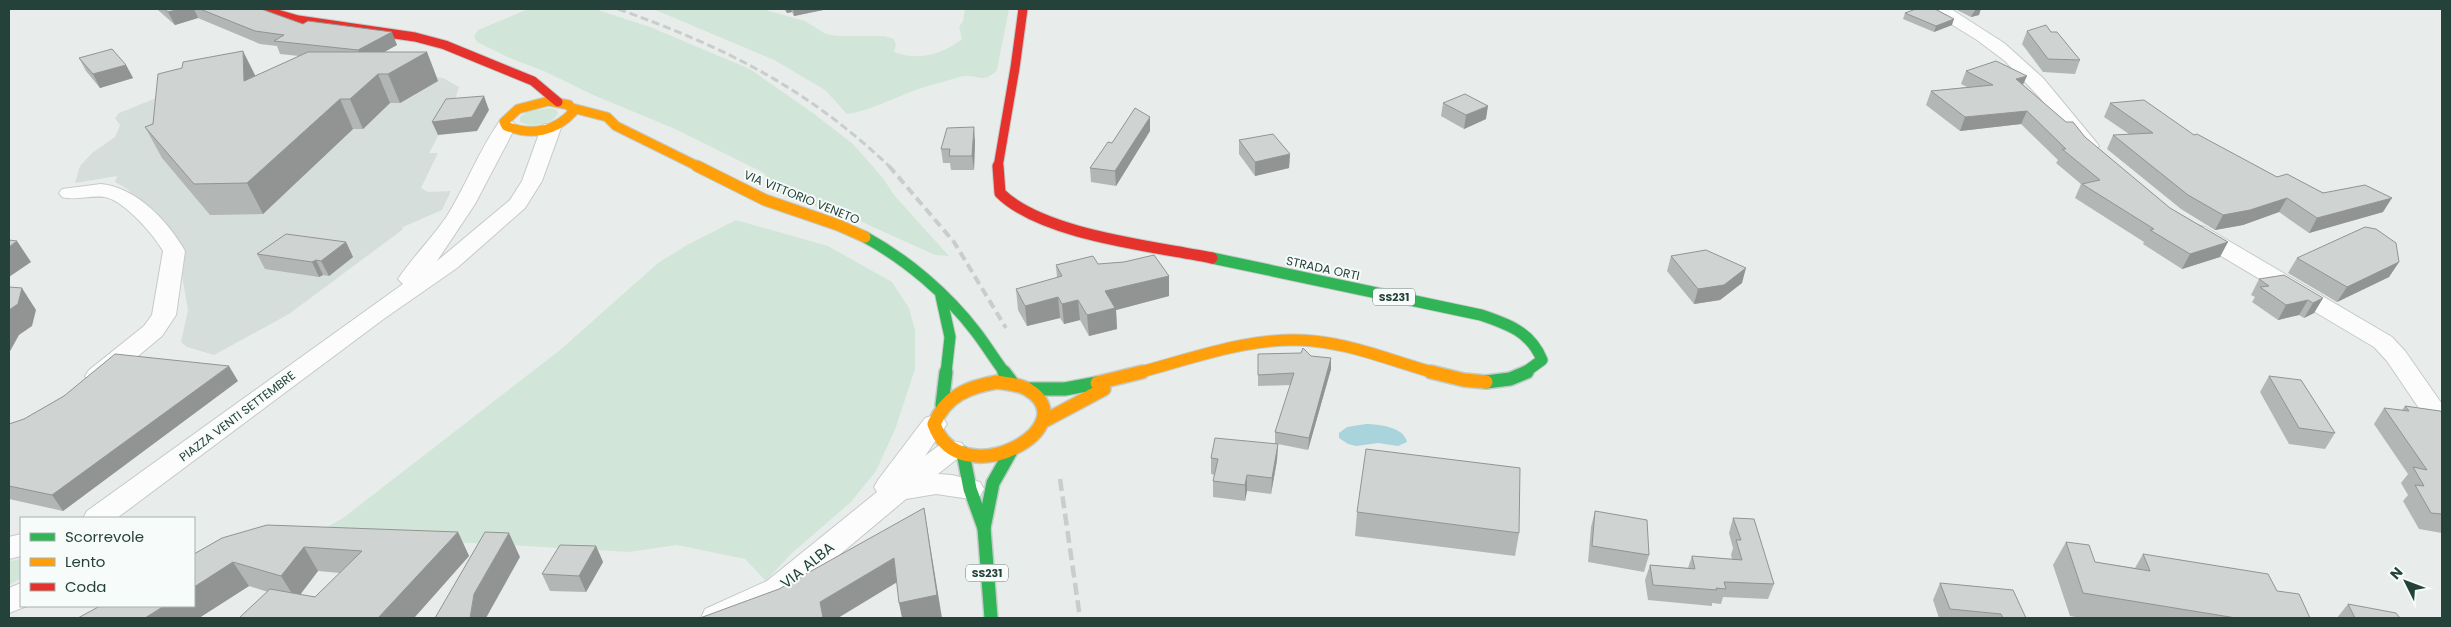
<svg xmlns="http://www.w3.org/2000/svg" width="2451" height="627" font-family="Poppins,sans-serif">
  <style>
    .built { fill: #d6dedb }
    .green { fill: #d1e6d8 }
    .water { fill: #a9d4db }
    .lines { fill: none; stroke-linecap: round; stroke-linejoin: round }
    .street-casing { stroke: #c5cac8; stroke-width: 2 }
    .fast-far1-casing { stroke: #c3cbc8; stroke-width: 13 }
    .fast-casing { stroke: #c3cbc8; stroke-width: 16 }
    .slow-far2-casing { stroke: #c3cbc8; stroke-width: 11 }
    .slow-far1-casing { stroke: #c3cbc8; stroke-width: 13 }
    .slow-casing { stroke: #c3cbc8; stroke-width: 16 }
    .jam-far1-casing { stroke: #c3cbc8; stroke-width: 11 }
    .jam-casing { stroke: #c3cbc8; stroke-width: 13 }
    .street { fill: #fcfcfc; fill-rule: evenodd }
    .fast-far1 { stroke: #30b455; stroke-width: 11 }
    .fast { stroke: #30b455; stroke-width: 13 }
    .slow-far2 { stroke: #ff9f0a; stroke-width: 9 }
    .slow-far1 { stroke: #ff9f0a; stroke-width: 11 }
    .slow { stroke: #ff9f0a; stroke-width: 13 }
    .jam-far1 { stroke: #e5322d; stroke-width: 9 }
    .jam { stroke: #e5322d; stroke-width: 11 }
    .rail-far2 { stroke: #c9cdcc; stroke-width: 3; stroke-dasharray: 8 4; stroke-linecap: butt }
    .rail-far1 { stroke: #c9cdcc; stroke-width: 4; stroke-dasharray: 9 5; stroke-linecap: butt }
    .rail { stroke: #c9cdcc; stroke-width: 4.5; stroke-dasharray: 12 5.5; stroke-linecap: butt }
    .wall { fill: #b2b6b5; fill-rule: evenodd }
    .shaded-wall { fill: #919493 }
    .building { fill: #cfd4d2; stroke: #919493 }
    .labels { text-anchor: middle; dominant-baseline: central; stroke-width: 4; stroke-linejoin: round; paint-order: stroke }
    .shield { fill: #f7fbf9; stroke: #637a73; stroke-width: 1 }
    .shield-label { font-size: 11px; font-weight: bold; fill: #24423a }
    .street-label { font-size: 12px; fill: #24423a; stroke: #f7fbf9 }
    .near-street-label { font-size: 15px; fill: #24423a; stroke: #f7fbf9 }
  </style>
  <rect width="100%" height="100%" fill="#e8edeb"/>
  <polygon class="built" points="360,68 443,78 459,87 451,113 429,153 438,153 421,188 428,192 451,191 442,210 403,227 402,230 289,314 214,355 187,347 181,342 188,310 181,270 182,246 127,189 115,182 117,176 75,183 80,166 92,153 115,137 120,125 115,118 119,113 186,86 275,72"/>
  <g class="green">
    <polygon points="528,9 595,9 650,27 750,69 813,113 853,144 883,178 894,195 949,256 935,255 851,217 786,197 778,192 764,173 675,129 591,94 544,71 512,59 477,42 474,36 478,30"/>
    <path d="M653 9H762L805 21 826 34 838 36H884L894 39 896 45 894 52C919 61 941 55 962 39L959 27 963 21 965 9H1009L997 70C984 84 980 75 965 76 957 77 947 81 939 83 907 90 879 109 847 114L825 90 774 60Z"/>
    <path d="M550 108 557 110 558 114C551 125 531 128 520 122V117L528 111Z"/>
    <polygon points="736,220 828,246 892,282 909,308 915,330 915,369 896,427 876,471 851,502 791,554 766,581 745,559 677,545 629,552 315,534 343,518 560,350 658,263 687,245"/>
    <polygon points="21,559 21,578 9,585 9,561"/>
  </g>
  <path class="water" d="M1366 424C1379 424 1404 427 1407 442L1398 446 1378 443 1356 446 1348 444 1339 438V433L1347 427Z"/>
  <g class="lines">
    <g class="street-casing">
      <g id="street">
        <polygon points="1931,9 1951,9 2004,43 2043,78 2096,142 2099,146 2096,150 2089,152 2082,150 2041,99 2005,61 1977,40 1933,13"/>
        <path d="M506 120 513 122 516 126 475 204 437 261 510 200 522 181 541 128 544 124H558L561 128 542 181 525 208 457 268 385 318 117 518H83L87 511 403 284 398 279C413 257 432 238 447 216 466 185 479 151 499 122Z"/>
        <path d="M101 184C137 188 168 221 185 251L176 315 162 336 107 382 98 384 89 382 85 376 89 370 144 326 152 315 163 251C154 235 123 199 104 197 90 195 75 201 62 197L59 193 62 189Z"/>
        <polygon points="2197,225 2205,227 2392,337 2405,351 2442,404 2442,432 2433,429 2387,361 2374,347 2189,237 2186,232 2189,227"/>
        <path d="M934 415 943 418 947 424 925 456C938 446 946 438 962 443L965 449 962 455 938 474 952 475 980 482 984 489 980 496 970 499 936 494 906 499 789 597 744 618H701L705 609 767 581 877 492 874 487 878 480 925 418Z"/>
        <polygon points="21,534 21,556 9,559 9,537"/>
        <polygon points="21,583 21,606 27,606 9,613 9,588"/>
      </g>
    </g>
    <g class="fast-far1-casing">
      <g id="fast-far1">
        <path d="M865 237C907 260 947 294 976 332 986 345 995 360 1005 373"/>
        <path d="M1212 258 1481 315C1508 324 1531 332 1542 360L1524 373"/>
        <polyline points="941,296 950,337 946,373"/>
      </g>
    </g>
    <g class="fast-casing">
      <g id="fast">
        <polyline points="1004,372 1013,384"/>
        <polyline points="1486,382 1510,379 1527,372"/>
        <polyline points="1028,389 1065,389 1097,383"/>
        <polyline points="942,405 946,372"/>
        <polyline points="963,453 970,489 984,528 991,618"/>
        <polyline points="984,528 993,483 1011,451"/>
      </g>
    </g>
    <g class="slow-far2-casing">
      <g id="slow-far2">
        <path d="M549 101 569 105 573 112C555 132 531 136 506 126L504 122 518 109Z"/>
        <polyline points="572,108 607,117 616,126 699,167"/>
      </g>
    </g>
    <g class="slow-far1-casing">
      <g id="slow-far1">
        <polyline points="697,166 765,200 838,225 865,237"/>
        <path d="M1137 373C1194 358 1254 335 1313 341 1355 345 1395 362 1435 373"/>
      </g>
    </g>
    <g class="slow-casing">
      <g id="slow">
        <polyline points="1431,372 1464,380 1486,382"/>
        <path d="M997 382C1007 384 1018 384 1027 389 1090 426 960 498 934 424 946 396 968 387 997 382Z"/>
        <polyline points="1097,383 1142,372"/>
        <polyline points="1046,420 1104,389"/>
      </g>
    </g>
    <g class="jam-far1-casing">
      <g id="jam-far1">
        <polyline points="260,9 298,20 415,37 445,45 533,81 558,102"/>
        <polyline points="998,167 1015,68 1023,9"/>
      </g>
    </g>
    <g class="jam-casing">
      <path id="jam" d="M998 166 1000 193C1042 235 1153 246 1212 258"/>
    </g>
    <use href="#street" class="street"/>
    <use href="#fast-far1" class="fast-far1"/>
    <use href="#fast" class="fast"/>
    <use href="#slow-far2" class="slow-far2"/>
    <use href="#slow-far1" class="slow-far1"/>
    <use href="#slow" class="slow"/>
    <use href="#jam-far1" class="jam-far1"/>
    <use href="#jam" class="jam"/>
    <path class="rail-far2" d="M618 9C725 47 807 88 890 167"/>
    <polyline class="rail-far1" points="889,166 954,242 1006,328"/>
    <polyline class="rail" points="1060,479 1080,618"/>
  </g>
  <g class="wall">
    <polygon points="157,9 261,9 303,24 397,45 384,52 427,52 438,81 400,103 390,103 363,129 353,129 263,214 210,215 162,158 145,127 255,76 299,56 280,54 277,46 260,44 198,18 175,25 158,10"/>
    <polygon points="784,9 828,9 794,16 792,12 787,13"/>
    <polygon points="1955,9 1975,9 1973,12 1979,15 1971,17"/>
    <polygon points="1905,13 1952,25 1934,32 1903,19"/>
    <polygon points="2027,31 2051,32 2080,60 2075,74 2043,72 2022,44"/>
    <polygon points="79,58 126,65 133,78 100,88 86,71"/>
    <polygon points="1966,71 2023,85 2066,122 2085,137 2220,257 2182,269 2143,244 2144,242 2075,198 2081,184 2056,163 2058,160 2021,124 1960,131 1926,105 1931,91 1967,87 1961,84"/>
    <polygon points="1443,103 1486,119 1464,129 1441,116"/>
    <polygon points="2110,103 2194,135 2277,177 2383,212 2309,233 2279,212 2243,225 2215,230 2181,209 2107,149 2113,135 2129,134 2104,117"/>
    <polygon points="1150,131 1116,186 1091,182 1090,168 1112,143"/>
    <polygon points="1239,140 1290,154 1289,168 1255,176 1239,154"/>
    <polygon points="975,141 974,170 951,170 950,163 943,163 941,149"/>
    <polygon points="346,242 353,257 329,276 323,275 319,277 265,269 257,254"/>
    <polygon points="1671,256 1742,283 1720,300 1694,304 1667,271"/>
    <polygon points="2297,258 2399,262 2389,277 2337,302 2288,273"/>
    <polygon points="1098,264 1169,276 1169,296 1116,310 1117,329 1089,336 1080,320 1064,324 1060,318 1027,326 1018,310 1016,289 1057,278 1056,265"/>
    <polygon points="2259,279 2323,298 2314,313 2304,318 2299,315 2278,320 2252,302 2255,297 2251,295"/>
    <polygon points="1258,354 1331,358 1331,369 1308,450 1278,444 1277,460 1271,494 1247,491 1245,501 1213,497 1213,481 1215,475 1211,474 1211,458 1275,444 1275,432 1291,385 1258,386"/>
    <polygon points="2269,376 2335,433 2325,449 2289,444 2260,392"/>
    <polygon points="238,381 63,511 9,499 9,424 24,419 64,396"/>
    <polygon points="2405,406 2442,412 2442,533 2419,529 2403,501 2408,495 2401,483 2408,474 2374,424 2384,408 2402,410"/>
    <polygon points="1595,511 1649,555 1644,572 1588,562 1591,527"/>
    <polygon points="1357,512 1519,533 1515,556 1355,536"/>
    <polygon points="1733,518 1774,584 1768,599 1723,597 1721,604 1712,603 1712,606 1648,600 1645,580 1650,565 1688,568 1692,556 1732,559 1731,555 1733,548 1729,533"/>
    <path d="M458 532 469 556 414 618 268 592 249 586 199 618 222 538ZM318 571 340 573 315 597 300 595Z"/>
    <polygon points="2066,542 2095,562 2135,568 2143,554 2277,591 2310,618 2081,618 2070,616 2053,565"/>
    <polygon points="596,546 603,562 586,592 550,591 542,574"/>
    <polygon points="1940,583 2026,618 1939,618 1933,600"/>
    <polygon points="2348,604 2400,618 2337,618"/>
  </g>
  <g class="shaded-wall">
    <polygon points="180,9 194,9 198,18 175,25 168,12"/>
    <polygon points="786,9 791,9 792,12 787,13"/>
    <polygon points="793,9 828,9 794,16"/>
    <polygon points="1975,9 1981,9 1979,15 1971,17"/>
    <polygon points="1954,19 1952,25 1934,32 1936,26"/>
    <polygon points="392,32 397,45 364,63 358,50"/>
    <polygon points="243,51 257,79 244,81"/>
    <polygon points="427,52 438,81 400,103 388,74"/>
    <polygon points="126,65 133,78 100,88 93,74"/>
    <polygon points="378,74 390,103 363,129 350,99"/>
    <polygon points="2027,76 2021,89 2016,79"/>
    <polygon points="484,96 489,110 477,131 438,135 432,122"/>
    <polygon points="340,99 353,129 263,214 247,183"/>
    <polygon points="1488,106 1486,119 1464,129 1466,115"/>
    <polygon points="2027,111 2021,124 1960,131 1965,117"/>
    <polygon points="1150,117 1150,131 1116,186 1115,171"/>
    <polygon points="974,127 975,141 974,170 972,156"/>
    <polygon points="1290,154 1289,168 1255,176 1255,162"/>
    <polygon points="2287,198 2279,212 2243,225 2215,230 2223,215"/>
    <polygon points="2392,198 2383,212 2309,233 2317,218"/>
    <polygon points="17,241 31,262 9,277 9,247"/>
    <polygon points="346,242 353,257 329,276 321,261"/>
    <polygon points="2228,242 2220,257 2182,269 2190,254"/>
    <polygon points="316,260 323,275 319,277 312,262"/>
    <polygon points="2399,262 2389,277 2337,302 2347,287"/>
    <polygon points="1746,268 1742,283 1720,300 1694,304 1698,289"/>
    <polygon points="1169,276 1169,296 1116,310 1117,329 1089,336 1087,315 1105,291"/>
    <polygon points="22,288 36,310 32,326 19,335 9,353 9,310"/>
    <polygon points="1058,297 1060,318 1027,326 1025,306"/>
    <polygon points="2323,298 2314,313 2304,318 2313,303"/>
    <polygon points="1078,300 1080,320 1064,324 1062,304"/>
    <polygon points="2308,300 2299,315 2278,320 2286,305"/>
    <polygon points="1331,358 1331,369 1308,450 1309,438"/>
    <polygon points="229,366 238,381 63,511 52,495"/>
    <polygon points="1278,444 1277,460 1271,494 1272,478"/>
    <polygon points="1247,475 1247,491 1245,501 1245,485"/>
    <polygon points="924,508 942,618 902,618 899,603"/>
    <polygon points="458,532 469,556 414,618 378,618"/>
    <polygon points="509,533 520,557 486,618 470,618 474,594"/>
    <polygon points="596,546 603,562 586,592 579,576"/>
    <polygon points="304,547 318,571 296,600 281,576"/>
    <polygon points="894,558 899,581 838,618 823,618 820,602"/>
    <polygon points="233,562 249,586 199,618 145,618 164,606 194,606 194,587"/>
  </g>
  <g class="building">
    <polygon points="164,9 180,9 168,12"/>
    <polygon points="200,9 261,9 303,24 308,21 392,32 358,50 274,41 284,35 255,31"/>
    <polygon points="1916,9 1935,9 1954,19 1936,26 1905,13"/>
    <polygon points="2046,25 2051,32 2057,32 2080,60 2048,59 2027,31"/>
    <polygon points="112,49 126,65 93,74 79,58"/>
    <polygon points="243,51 244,81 308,52 427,52 388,74 378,74 350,99 340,99 247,183 194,184 145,127 153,124 158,74 182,68 183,62"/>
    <polygon points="1996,61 2027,76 2016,79 2066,122 2073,122 2085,137 2170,208 2228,242 2190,254 2150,230 2154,229 2082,184 2100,180 2062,149 2066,149 2027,111 1965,117 1931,91 1993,85 1966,71"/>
    <polygon points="1465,94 1488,106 1466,115 1443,103"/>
    <polygon points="484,96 472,117 432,122 446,99"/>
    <polygon points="2144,100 2194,135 2197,134 2277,177 2287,174 2323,193 2365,185 2392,198 2317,218 2287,198 2250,210 2223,215 2188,195 2113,135 2153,133 2110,103"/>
    <polygon points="1135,108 1150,117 1115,171 1090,168 1108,142 1112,143"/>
    <polygon points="974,127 972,156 949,156 950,149 941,149 947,128"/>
    <polygon points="1273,134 1290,154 1255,162 1239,140"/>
    <polygon points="2365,227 2376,229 2396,243 2399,262 2347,287 2297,258"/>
    <polygon points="286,234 346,242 321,261 316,260 312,262 257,254"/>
    <polygon points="9,240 17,241 9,247"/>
    <polygon points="1706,250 1746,268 1724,285 1698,289 1671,256"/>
    <polygon points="1154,255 1169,276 1105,291 1115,308 1087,315 1078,300 1062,304 1058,297 1025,306 1016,289 1062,276 1056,265 1093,256 1098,264 1124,262"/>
    <polygon points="2284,275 2323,298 2313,303 2308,300 2286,305 2260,287 2269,286 2259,279"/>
    <polygon points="9,287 22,288 18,304 9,310"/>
    <polygon points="1303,348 1311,356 1331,358 1309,438 1275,432 1294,373 1258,375 1258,354 1301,353"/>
    <polygon points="115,354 229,366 52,495 9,486 9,424 24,419 64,396"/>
    <polygon points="2269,376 2301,380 2335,433 2299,428"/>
    <polygon points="2405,406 2440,411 2442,412 2442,514 2431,513 2415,485 2424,486 2413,467 2427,470 2384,408 2409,411"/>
    <polygon points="1215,438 1278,444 1272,478 1247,475 1245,485 1213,481 1218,459 1211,458"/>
    <polygon points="1366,449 1520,468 1519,533 1357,512"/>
    <polygon points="924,508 937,595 899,603 894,558 820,602 823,618 700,618 779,589"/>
    <polygon points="1595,511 1647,520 1649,555 1592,546"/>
    <polygon points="1733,518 1754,519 1774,584 1724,582 1726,589 1716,588 1717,590 1653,585 1650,565 1695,569 1692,556 1742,560 1736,540 1741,540"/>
    <polygon points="267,525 458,532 378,618 239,618 270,589 315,597 362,551 304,547 281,576 233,562 194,587 194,554 222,538"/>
    <polygon points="485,532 509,533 474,594 470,618 431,618 435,618"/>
    <polygon points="2066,542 2089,545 2095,562 2150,571 2143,554 2268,574 2277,591 2299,594 2310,618 2236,618 2083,593"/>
    <polygon points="560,545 596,546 579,576 542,574"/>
    <polygon points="1940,583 2013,590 2026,618 2003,618 2001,614 1950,609"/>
    <polygon points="2348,604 2396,613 2400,618 2355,618"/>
    <polygon points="100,606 164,606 145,618 78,618"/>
  </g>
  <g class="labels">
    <g class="shield">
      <rect x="1373" y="288.5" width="42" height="17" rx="4"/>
      <rect x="966" y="564.5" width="42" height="17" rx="4"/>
    </g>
    <g class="shield-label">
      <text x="1394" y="297">SS231</text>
      <text x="987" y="573">SS231</text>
    </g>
    <g class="street-label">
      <text transform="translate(802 197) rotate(22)">VIA VITTORIO VENETO</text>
      <text transform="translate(1323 268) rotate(12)">STRADA ORTI</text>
      <text transform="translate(237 416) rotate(-37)">PIAZZA VENTI SETTEMBRE</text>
    </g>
    <g class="near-street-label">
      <text transform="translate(807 565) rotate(-39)">VIA ALBA</text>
    </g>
  </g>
  <rect width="2451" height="627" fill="none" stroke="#24423a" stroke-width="20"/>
  <rect x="20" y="517" width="175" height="90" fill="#f7fbf9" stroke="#a3b1ad"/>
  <rect x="30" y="533" width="25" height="8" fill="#30b455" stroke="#a3b1ad"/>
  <text x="65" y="542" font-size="15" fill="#24423a">Scorrevole</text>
  <rect x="30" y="558" width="25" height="8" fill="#ff9f0a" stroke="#a3b1ad"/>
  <text x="65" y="567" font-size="15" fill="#24423a">Lento</text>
  <rect x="30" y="583" width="25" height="8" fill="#e5322d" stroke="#a3b1ad"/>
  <text x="65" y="592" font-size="15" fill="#24423a">Coda</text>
  <g transform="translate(2406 582) rotate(312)" stroke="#f7fbf9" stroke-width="4" paint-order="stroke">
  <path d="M0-4L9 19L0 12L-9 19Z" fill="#24423a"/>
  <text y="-8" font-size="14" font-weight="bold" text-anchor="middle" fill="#24423a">N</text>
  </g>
</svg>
